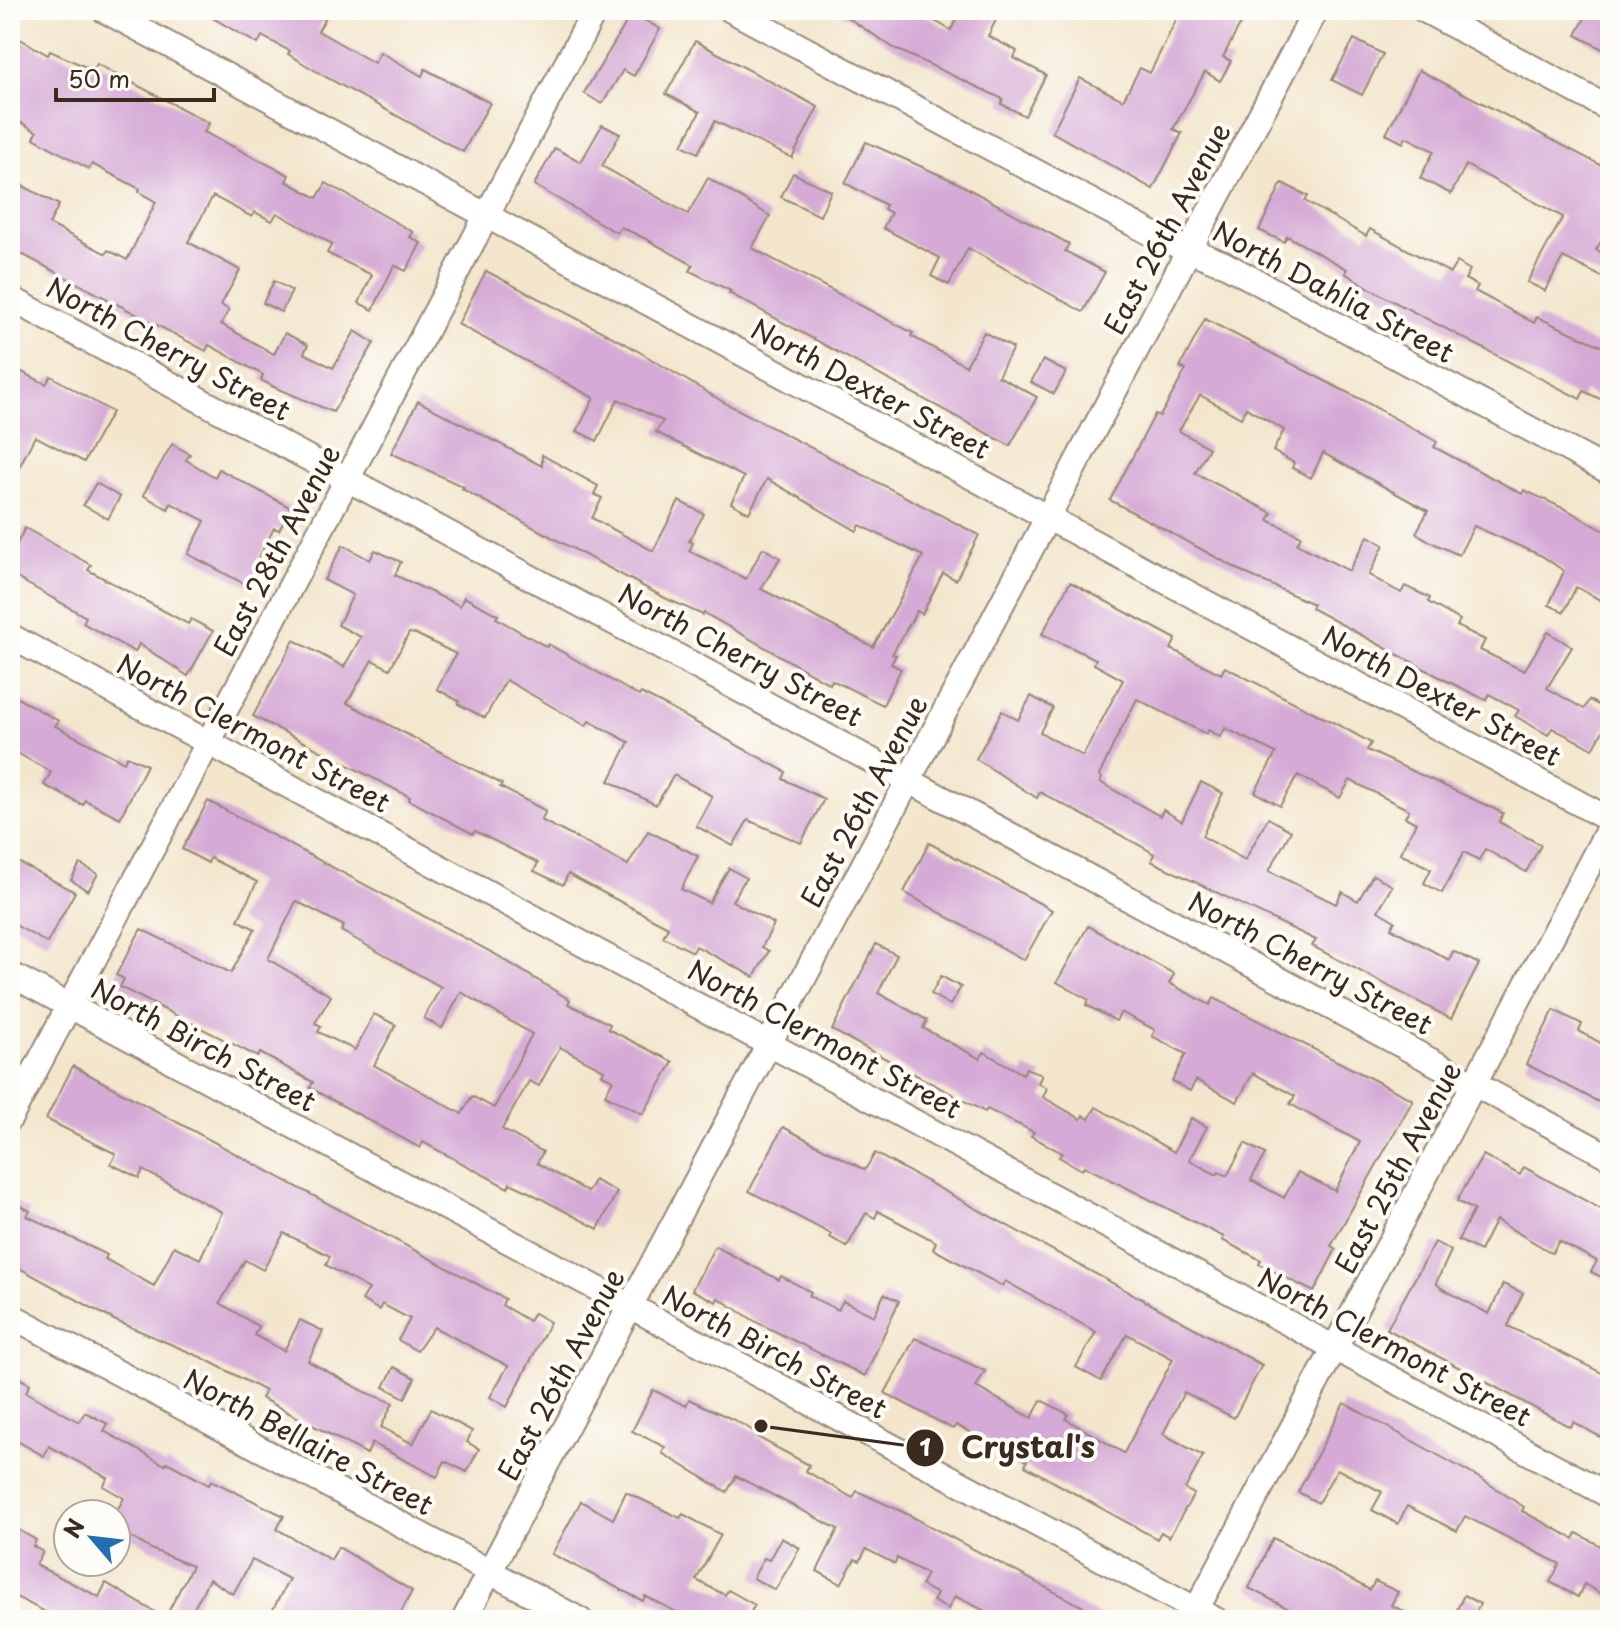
<svg xmlns="http://www.w3.org/2000/svg" width="1620" height="1630" font-family="'Playpen Sans',sans-serif">
  <style>
    .building { fill: #d5aad6; fill-rule: evenodd }
    .lines { fill: none; stroke-linecap: round; stroke-linejoin: round }
    .minor-casing { stroke: #978876; stroke-width: 28 }
    .minor { stroke: #fff; stroke-width: 24 }
    .labels { text-anchor: middle; dominant-baseline: central; stroke-width: 8; stroke-linejoin: round; paint-order: stroke }
    .street-label { font-size: 28px; fill: #3b2a1e; stroke: #fdfcf7 }
    .leader { fill: none; stroke: #3b2a1e; stroke-width: 3 }
    .callout-dot { fill: #3b2a1e; stroke: #fdfcf7; stroke-width: 3 }
    .mark-label { font-size: 24px; text-anchor: middle; font-weight: bold; fill: #fff }
    .callout-label { font-size: 30px; text-anchor: middle; font-weight: bold; fill: #3b2a1e; stroke: #fdfcf7; stroke-width: 8; stroke-linejoin: round; paint-order: stroke }
  </style>
  <rect width="100%" height="100%" fill="#fdfcf7"/>
  <filter id="ink" filterUnits="userSpaceOnUse"><feTurbulence type="fractalNoise" baseFrequency=".0125" numOctaves="2"/><feDisplacementMap in="SourceGraphic" scale="16" xChannelSelector="R" yChannelSelector="G"/><feConvolveMatrix kernelMatrix="1 2 1 2 8 2 1 2 1" color-interpolation-filters="sRGB"/></filter>
  <filter id="wash" filterUnits="userSpaceOnUse"><feTurbulence type="fractalNoise" baseFrequency=".006" numOctaves="4" result="noise"/><feDisplacementMap in="SourceGraphic" scale="32" xChannelSelector="R" yChannelSelector="G"/><feGaussianBlur stdDeviation="1.8" result="paint"/><feColorMatrix in="noise" values="0 0 0 0 0 0 0 0 0 0 0 0 0 0 0 0 0 1.4 0 .05"/><feComposite in="paint" operator="in"/></filter>
  <g filter="url(#wash)">
    <rect width="100%" height="100%" fill="#f3e6cd"/>
    <g id="blocks">
      <g class="building">
        <polygon points="199,10 330,10 318,31 374,63 380,52 422,76 425,69 490,103 463,152 324,76 288,54 290,51 262,36 258,44"/>
        <polygon points="836,10 915,10 951,30 961,10 1001,10 988,36 1017,51 1014,58 1046,75 1025,116 1001,104 1003,99 894,48"/>
        <polygon points="1181,10 1248,10 1223,57 1231,61 1220,81 1205,72 1173,129 1182,133 1153,189 1052,132 1080,78 1123,100 1140,68 1150,73"/>
        <polygon points="1589,10 1610,10 1610,53 1576,35"/>
        <polygon points="632,13 660,29 634,76 623,70 602,104 584,93"/>
        <polygon points="10,33 48,55 50,51 93,70 97,64 209,123 204,132 289,175 286,181 317,198 326,183 413,232 410,237 421,243 406,271 394,265 373,310 359,303 372,275 327,253 332,244 277,213 272,221 255,212 252,217 213,196 188,242 240,270 221,305 229,310 221,324 274,354 285,333 308,345 304,353 333,368 355,331 374,343 333,412 276,388 261,380 263,375 209,345 206,351 10,248 10,179 59,205 49,224 106,254 108,250 127,260 156,202 139,192 140,189 92,164 89,169 34,138 37,132 10,116"/>
        <polygon points="1354,39 1383,54 1362,95 1332,80"/>
        <polygon points="695,41 818,107 792,158 715,121 698,153 682,145 700,112 666,94"/>
        <polygon points="1419,70 1610,170 1610,225 1596,250 1610,256 1604,278 1563,257 1545,291 1527,282 1563,217 1466,165 1451,194 1420,178 1434,151 1406,137 1403,143 1386,134"/>
        <polygon points="602,125 620,134 602,166 688,214 708,178 770,216 752,248 913,333 911,336 966,366 984,332 1013,348 998,376 1037,397 1010,446 729,293 731,291 690,271 693,265 646,239 621,227 617,233 534,185 555,148 581,162"/>
        <polygon points="866,142 956,182 1069,244 1065,251 1105,272 1083,312 968,248 949,285 931,276 940,258 883,228 891,213 884,209 886,205 845,183"/>
        <polygon points="793,173 831,191 820,216 781,197"/>
        <polygon points="1282,183 1308,196 1305,201 1366,236 1370,229 1450,273 1457,262 1470,270 1465,279 1478,286 1475,291 1534,323 1537,317 1610,350 1610,404 1584,391 1580,399 1383,296 1345,273 1347,269 1287,236 1284,242 1259,230"/>
        <polygon points="486,271 626,344 725,403 979,535 956,580 943,573 922,614 917,611 892,654 896,655 891,664 901,669 883,705 832,680 830,684 704,613 703,615 665,598 462,489 464,487 391,453 418,401 542,466 542,455 598,486 594,494 602,498 592,518 653,551 679,501 704,514 689,541 693,543 689,551 746,579 763,548 780,558 761,589 873,647 897,605 923,556 860,525 857,531 767,479 749,513 731,503 744,477 656,432 663,421 618,399 597,441 577,431 594,398 458,324"/>
        <polygon points="274,281 292,291 281,312 263,303"/>
        <polygon points="1205,319 1362,400 1437,442 1434,447 1522,494 1524,490 1567,510 1610,534 1610,605 1576,587 1564,612 1549,605 1564,571 1542,556 1474,526 1459,555 1435,544 1416,533 1428,511 1323,453 1311,478 1292,468 1294,463 1273,451 1284,430 1246,408 1241,418 1200,395 1179,431 1209,448 1195,473 1272,513 1268,520 1301,536 1297,544 1349,571 1368,536 1384,545 1369,575 1401,593 1405,586 1430,598 1428,602 1460,620 1457,626 1485,640 1480,650 1524,671 1548,632 1572,647 1547,688 1584,709 1589,700 1610,711 1610,718 1593,749 1552,728 1548,735 1515,716 1519,710 1489,694 1486,700 1445,680 1311,608 1313,604 1247,574 1110,500 1155,414 1160,416 1186,370 1180,367"/>
        <polygon points="1043,360 1066,372 1054,394 1031,382"/>
        <polygon points="10,366 46,384 51,376 112,412 84,462 35,436 10,485"/>
        <polygon points="172,444 190,454 186,460 215,477 219,469 291,508 279,530 274,528 256,563 263,566 252,588 188,554 205,521 171,503 168,509 143,495"/>
        <polygon points="96,483 120,497 108,519 83,505"/>
        <polygon points="25,528 91,565 88,570 188,624 191,619 213,631 188,676 139,644 135,652 83,623 86,617 10,574 10,557"/>
        <polygon points="343,545 370,560 375,550 401,562 395,575 460,606 464,597 498,615 496,618 547,647 548,644 639,696 641,693 664,705 786,772 783,779 824,799 801,843 748,820 733,846 696,826 712,796 674,775 656,805 609,781 629,742 589,721 586,726 506,680 485,718 458,704 459,701 437,689 456,654 416,634 409,633 390,669 372,660 347,703 502,784 500,787 546,811 541,820 628,865 648,831 698,856 681,889 709,903 729,868 746,878 732,901 774,924 762,947 769,951 754,977 696,946 693,952 663,937 668,927 568,874 563,885 534,871 538,863 475,831 473,834 409,800 410,797 253,716 294,640 344,667 361,637 338,625 353,595 324,580"/>
        <polygon points="1070,582 1176,639 1171,649 1221,674 1225,667 1344,728 1371,743 1367,750 1503,813 1499,822 1541,845 1526,872 1485,849 1479,860 1464,852 1442,893 1424,883 1431,869 1400,853 1416,823 1405,817 1409,810 1350,780 1340,798 1298,775 1280,806 1255,792 1276,753 1225,728 1221,737 1208,730 1206,734 1137,699 1115,741 1099,776 1102,778 1100,782 1160,816 1163,810 1182,821 1201,782 1223,793 1202,836 1245,860 1268,818 1291,831 1269,871 1336,904 1342,892 1358,901 1373,875 1392,886 1378,911 1395,921 1391,928 1449,960 1453,951 1479,964 1451,1019 1312,946 1316,940 1151,861 1154,854 1143,847 1040,792 1037,798 976,759 1002,711 1018,720 1031,696 1053,708 1040,732 1083,756 1123,680 1094,664 1096,659 1042,634"/>
        <polygon points="10,694 59,721 55,726 124,762 127,756 147,765 120,818 85,800 83,805 44,785 51,772 10,749"/>
        <path d="M208 801 495 954 570 1000 568 1004 610 1024 608 1029 673 1062 643 1114 605 1095 613 1080 602 1075 604 1070 560 1047 539 1086 529 1081 502 1129 543 1152 537 1163 588 1192 594 1180 617 1192 598 1229 523 1189 510 1183 508 1188 423 1142 420 1148 310 1088 313 1082 260 1053 258 1057 120 987 124 979 116 975 141 929 231 973 255 929 238 920 257 882 210 858 208 863 182 849ZM296 901 344 926 341 931 441 987 424 1018 442 1028 461 992 532 1034 494 1108 472 1096 462 1114 374 1065 396 1025 374 1014 355 1050 318 1032 321 1026 315 1023 331 996 268 959Z"/>
        <polygon points="929,843 1052,910 1024,960 904,892"/>
        <polygon points="10,858 75,892 47,943 10,922"/>
        <polygon points="80,864 98,874 88,891 71,880"/>
        <polygon points="1088,926 1174,974 1169,983 1210,1005 1214,998 1413,1100 1331,1246 1336,1249 1314,1292 1259,1264 1261,1260 1222,1240 1224,1237 1084,1166 1082,1170 1059,1157 1062,1153 1031,1136 1034,1132 987,1109 985,1112 832,1030 876,944 897,955 878,993 927,1020 923,1028 980,1059 984,1052 1023,1074 1026,1068 1042,1075 1038,1083 1047,1088 1043,1097 1081,1119 1083,1115 1089,1119 1096,1107 1174,1152 1191,1118 1207,1127 1189,1160 1217,1175 1219,1172 1227,1176 1245,1143 1265,1154 1251,1180 1284,1198 1298,1172 1335,1191 1360,1142 1290,1104 1295,1096 1253,1073 1237,1102 1196,1080 1190,1091 1172,1081 1186,1054 1152,1036 1155,1030 1121,1012 1116,1021 1086,1005 1089,1000 1057,982"/>
        <polygon points="941,976 961,987 950,1005 931,994"/>
        <polygon points="1554,1010 1582,1024 1579,1031 1610,1048 1610,1108 1526,1064"/>
        <polygon points="73,1066 505,1299 502,1305 529,1321 534,1313 550,1322 507,1407 490,1397 508,1366 434,1327 417,1351 398,1340 410,1319 382,1304 379,1310 362,1300 369,1289 326,1265 330,1256 284,1233 263,1270 245,1260 220,1303 259,1327 254,1335 284,1351 300,1320 323,1331 308,1361 365,1392 393,1403 381,1427 413,1444 431,1409 472,1431 467,1442 479,1449 467,1472 445,1461 437,1477 372,1443 367,1454 261,1398 265,1391 203,1358 114,1320 10,1263 10,1200 30,1211 27,1216 107,1255 105,1259 154,1286 174,1246 200,1259 222,1212 143,1170 139,1178 111,1164 116,1154 46,1119"/>
        <polygon points="783,1127 865,1170 875,1153 1262,1365 1234,1418 1184,1392 1163,1434 1203,1456 1185,1489 1194,1494 1169,1537 1161,1532 1157,1539 1025,1466 1027,1461 956,1425 953,1429 885,1393 915,1338 985,1371 976,1387 1032,1418 1041,1400 1068,1414 1066,1419 1124,1453 1173,1359 1127,1334 1101,1381 1076,1367 1096,1332 1005,1281 1002,1286 933,1249 936,1242 878,1211 875,1218 866,1213 847,1247 830,1237 831,1234 749,1191"/>
        <polygon points="1483,1155 1520,1175 1524,1167 1610,1214 1610,1281 1591,1272 1597,1261 1559,1241 1552,1253 1496,1220 1480,1251 1458,1240 1474,1210 1457,1201"/>
        <polygon points="1435,1242 1451,1251 1436,1283 1441,1288 1489,1314 1503,1284 1523,1293 1508,1326 1610,1377 1610,1442 1573,1422 1570,1427 1387,1329"/>
        <polygon points="715,1246 779,1280 781,1276 811,1292 809,1296 838,1310 843,1301 874,1316 884,1294 899,1301 865,1376 758,1323 718,1298 716,1302 692,1290"/>
        <polygon points="394,1367 415,1378 405,1398 384,1387"/>
        <polygon points="10,1373 30,1384 26,1392 79,1422 85,1412 108,1424 104,1431 165,1465 167,1462 209,1485 211,1480 284,1516 277,1529 331,1560 338,1547 412,1591 397,1620 279,1620 270,1615 289,1579 252,1560 233,1594 209,1579 188,1620 61,1620 10,1594 10,1525 36,1540 33,1546 43,1552 36,1565 99,1597 106,1583 165,1618 192,1566 151,1549 116,1528 116,1512 124,1498 103,1486 108,1478 49,1446 44,1456 10,1437"/>
        <polygon points="653,1390 686,1406 689,1399 734,1420 759,1434 757,1437 809,1465 806,1471 853,1498 857,1491 903,1512 1108,1620 1003,1620 955,1596 948,1609 933,1601 937,1594 921,1585 927,1574 897,1558 895,1564 866,1549 860,1561 855,1559 841,1584 817,1571 838,1529 736,1476 727,1492 662,1453 665,1447 632,1431"/>
        <polygon points="1344,1403 1483,1480 1524,1507 1522,1511 1574,1539 1577,1533 1610,1551 1610,1599 1584,1584 1578,1597 1550,1582 1560,1564 1465,1516 1457,1531 1407,1506 1398,1524 1372,1510 1382,1492 1337,1469 1318,1503 1298,1492"/>
        <polygon points="626,1492 680,1518 683,1514 721,1535 696,1580 725,1595 728,1590 755,1605 746,1620 692,1620 645,1596 643,1601 552,1554 581,1501 613,1519"/>
        <polygon points="781,1538 800,1548 775,1590 753,1578 764,1558 769,1560"/>
        <polygon points="1273,1538 1370,1590 1375,1581 1398,1592 1391,1605 1420,1620 1323,1620 1309,1613 1306,1618 1249,1588"/>
        <polygon points="1464,1595 1480,1604 1472,1620 1452,1620"/>
      </g>
    </g>
  </g>
  <g filter="url(#ink)">
    <use href="#blocks" fill-opacity="0" stroke="#978876" stroke-width="2"/>
    <g class="lines">
      <g class="minor-casing">
        <g id="minor">
          <polyline points="104,10 1610,820"/>
          <polyline points="731,10 1162,239 1224,264 1610,472"/>
          <polyline points="1424,10 1610,109"/>
          <polyline points="10,298 1610,1157"/>
          <polyline points="10,636 1610,1496"/>
          <polyline points="10,974 1216,1620"/>
          <polyline points="10,1118 595,10"/>
          <polyline points="10,1315 580,1620"/>
          <polyline points="464,1620 1316,10"/>
          <polyline points="1191,1620 1610,826"/>
        </g>
      </g>
      <use href="#minor" class="minor"/>
    </g>
  </g>
  <g class="labels">
    <g class="street-label">
      <text transform="translate(1166 228) rotate(-62)">East 26th Avenue</text>
      <text transform="translate(1334 291) rotate(28)">North Dahlia Street</text>
      <text transform="translate(169 348) rotate(28)">North Cherry Street</text>
      <text transform="translate(871 388) rotate(28)">North Dexter Street</text>
      <text transform="translate(276 550) rotate(-62)">East 28th Avenue</text>
      <text transform="translate(741 654) rotate(28)">North Cherry Street</text>
      <text transform="translate(1442 695) rotate(28)">North Dexter Street</text>
      <text transform="translate(254 732) rotate(28)">North Clermont Street</text>
      <text transform="translate(863 801) rotate(-62)">East 26th Avenue</text>
      <text transform="translate(1311 962) rotate(28)">North Cherry Street</text>
      <text transform="translate(825 1038) rotate(28)">North Clermont Street</text>
      <text transform="translate(204 1044) rotate(28)">North Birch Street</text>
      <text transform="translate(1397 1167) rotate(-62)">East 25th Avenue</text>
      <text transform="translate(1395 1346) rotate(28)">North Clermont Street</text>
      <text transform="translate(775 1351) rotate(28)">North Birch Street</text>
      <text transform="translate(560 1374) rotate(-62)">East 26th Avenue</text>
      <text transform="translate(309 1441) rotate(28)">North Bellaire Street</text>
    </g>
  </g>
  <path class="leader" d="M761 1426L925 1448"/>
  <g class="callout-dot">
    <circle cx="761" cy="1426" r="8"/>
    <circle cx="925" cy="1448" r="20"/>
  </g>
  <g class="mark-label">
    <text x="925" y="1456">1</text>
  </g>
  <g class="callout-label">
    <text x="1028" y="1458">Crystal's</text>
  </g>
  <rect width="1620" height="1630" fill="none" stroke="#fdfcf7" stroke-width="40"/>
  <g transform="translate(92 1538) rotate(298)"><circle r="38" fill="#fdfcf7" stroke="#afa8a0" stroke-width="2"/>
  <path d="M0-6L14 30L0 20L-14 30Z" fill="#1f6fb2"/>
  <text y="-12" font-size="22" font-weight="bold" text-anchor="middle" fill="#3b2a1e">N</text>
  </g>
  <path d="M56 88v12h158v-12" fill="none" stroke="#3b2a1e" stroke-width="4"/>
  <text x="68" y="88" font-size="24" fill="#3b2a1e" stroke="#fdfcf7" stroke-width="6" paint-order="stroke">50 m</text>
</svg>
